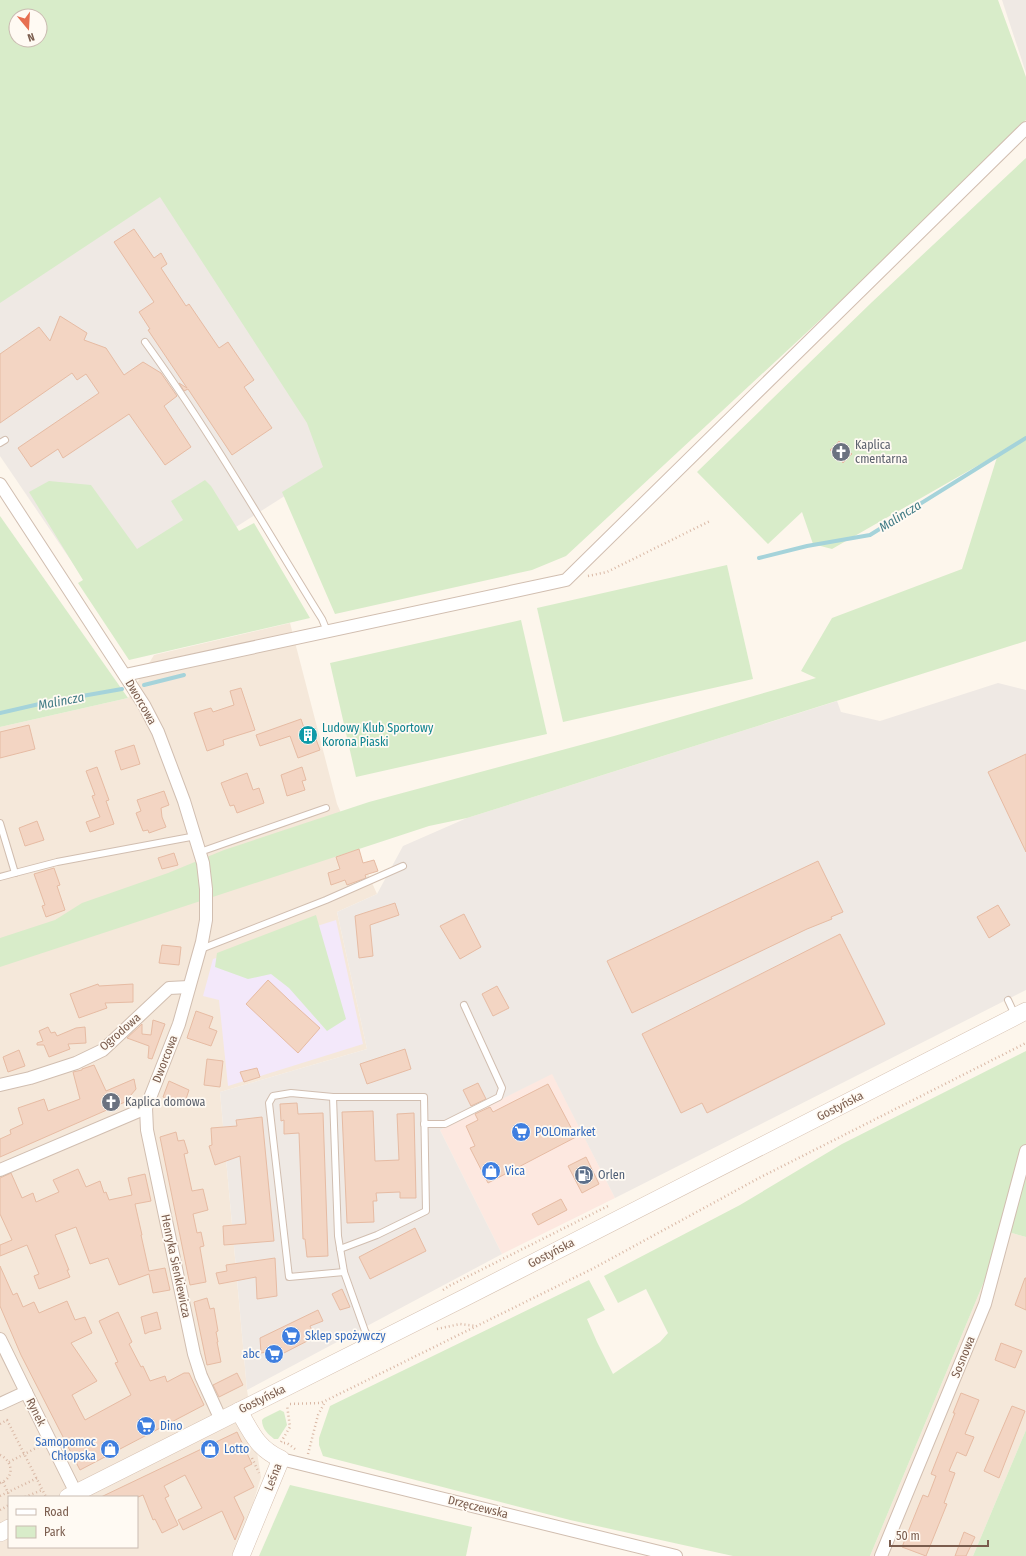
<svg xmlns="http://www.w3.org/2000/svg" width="1026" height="1556" font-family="'Fira Sans Condensed',sans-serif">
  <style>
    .residential { fill: #f5e8da; fill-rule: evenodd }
    .commercial { fill: #fde8e0 }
    .industrial { fill: #efe9e4 }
    .education { fill: #f3e8fa }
    .green { fill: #d8ecc9; fill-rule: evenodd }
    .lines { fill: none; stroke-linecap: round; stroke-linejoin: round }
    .stream { stroke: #a5d3da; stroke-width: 4 }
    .building { fill: #f3d5c3; stroke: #e6bba3 }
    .lane-casing { stroke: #d1beb0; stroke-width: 8 }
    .street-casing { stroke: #d1beb0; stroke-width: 14 }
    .secondary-casing { stroke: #d6c0b0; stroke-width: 18 }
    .path { stroke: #d9b8a5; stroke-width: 2.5; stroke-dasharray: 1 3; stroke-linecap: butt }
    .lane { stroke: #fff; stroke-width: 6 }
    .street { stroke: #fff; stroke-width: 12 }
    .secondary { stroke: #fff; stroke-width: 17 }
    .labels { text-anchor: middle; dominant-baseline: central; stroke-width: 3.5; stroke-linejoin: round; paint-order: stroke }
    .worship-label { font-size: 12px; fill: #5b616d; stroke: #fffaf3; text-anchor: start }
    .street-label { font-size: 12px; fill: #7a5c4d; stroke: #fffaf3 }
    .culture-label { font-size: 12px; fill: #0d838f; stroke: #fffaf3; text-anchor: start }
    .shop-label { font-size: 12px; fill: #366cbe; stroke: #fffaf3; text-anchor: start }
    .service-label { font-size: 12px; fill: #4e5e75; stroke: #fffaf3; text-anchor: start }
    .water-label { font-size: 13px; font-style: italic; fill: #437c86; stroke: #fffaf3 }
  </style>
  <rect width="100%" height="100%" fill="#fdf6ec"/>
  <g class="residential">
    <path d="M290 623 337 804 377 894 337 912 367 1049 220 1092 247 1390 261 1477 251 1510 234 1556H0V727L128 698 154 655ZM9 1497H137V1547H9Z"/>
    <polygon points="1005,1231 1026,1237 1026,1430 973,1556 870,1556"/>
  </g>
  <polygon class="commercial" points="552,1073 615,1198 502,1254 440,1130"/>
  <g class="industrial">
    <polygon points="1002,0 1026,0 1026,73"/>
    <polygon points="150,178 335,464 228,532 91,590 0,456 0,289"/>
    <polygon points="998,683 1026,690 1026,990 615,1198 552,1074 440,1130 502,1254 247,1390 220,1092 367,1049 337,912 377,894 403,846 467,818 837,701 841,712 880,721"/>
  </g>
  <polygon class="education" points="336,920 363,1044 228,1086 219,1000 203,996 213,959"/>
  <g class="green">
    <path d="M0 0H998L1026 77V120L862 281 566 556 532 570 335 614 282 492 323 467 307 423 160 197 0 303ZM16 16H40V40H16Z"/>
    <polygon points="1026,158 1026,641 467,818 429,826 0,967 0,938 55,920 82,903 168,873 224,850 369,802 614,736 816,678 801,671 832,618 962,569 998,454 832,549 813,544 802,512 768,544 697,472 871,303"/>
    <polygon points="205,480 211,486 239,531 254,523 310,618 129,660 78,583 83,580 29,492 49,481 91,485 137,549 183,520 171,501"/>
    <polygon points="0,516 128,698 0,727"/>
    <polygon points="727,565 753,679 563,722 537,608"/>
    <polygon points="521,620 547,734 356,777 330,663"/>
    <polygon points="316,915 346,1019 327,1031 289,988 271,974 248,979 215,967 217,953"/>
    <polygon points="1026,1051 1026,1237 1005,1231 870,1556 733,1556 570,1520 323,1456 319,1445 319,1438 330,1406 589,1280 605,1310 587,1319 597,1342 613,1374 660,1342 668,1333 646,1289 618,1303 604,1276 740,1205 842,1144"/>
    <path d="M280 1410 284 1412 287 1425 278 1439H274C268 1434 262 1429 262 1420L264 1418Z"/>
    <polygon points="1026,1430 1026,1556 973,1556"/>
    <polygon points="290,1485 472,1527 466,1556 259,1556"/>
  </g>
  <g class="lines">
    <g class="stream">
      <polyline points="759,558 807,546 870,535 1026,438"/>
      <polyline points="144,685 184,675"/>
      <polyline points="0,713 48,702 122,689"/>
    </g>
  </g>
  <g class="building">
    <polygon points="134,229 154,258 161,253 167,264 161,268 186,306 189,304 219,348 228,342 254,380 244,387 272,428 232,455 188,389 184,391 179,383 187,388 148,330 150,329 139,312 154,302 114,242"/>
    <polygon points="60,316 87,333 84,340 106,348 124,375 143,362 161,373 177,396 164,406 191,447 165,465 129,414 63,458 58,449 31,467 18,448 99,393 86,374 77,380 72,373 0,423 0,354 39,327 50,341"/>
    <polygon points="839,441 852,454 843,463 830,450"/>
    <polygon points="241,688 255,730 223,740 224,745 207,751 194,713 211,708 213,712 234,705 230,691"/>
    <polygon points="301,719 304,728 311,726 320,750 298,758 290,736 260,746 256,735"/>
    <polygon points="29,725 35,749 0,758 0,732"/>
    <polygon points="134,745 140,764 121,770 115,751"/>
    <polygon points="1026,754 1026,852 988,772"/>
    <polygon points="97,767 109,800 106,801 114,824 90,832 86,822 100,817 92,796 95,795 86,771"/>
    <polygon points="302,767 306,780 302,781 305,790 287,796 281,775"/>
    <polygon points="247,773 253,790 259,788 264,803 237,813 234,805 230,806 221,783"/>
    <polygon points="164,791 169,805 161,808 162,817 166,827 149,833 148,830 143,831 136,813 141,811 137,800"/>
    <polygon points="37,821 44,840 25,846 19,828"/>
    <polygon points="359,849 363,863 374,860 378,871 365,875 366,878 347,885 345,880 331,885 328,873 340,869 336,857"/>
    <polygon points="174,853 178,865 162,869 158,858"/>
    <polygon points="818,861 843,912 831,917 832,919 807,929 632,1013 607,961"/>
    <polygon points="54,868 60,885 57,886 65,910 46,917 42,906 45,905 34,874"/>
    <polygon points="395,903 399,915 370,925 373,956 359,958 355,916"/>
    <polygon points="998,905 1010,925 989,938 977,917"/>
    <polygon points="464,914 481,947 460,959 440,926"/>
    <polygon points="840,934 885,1024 707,1113 702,1103 681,1113 642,1034"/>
    <polygon points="162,945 181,947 179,965 159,963"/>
    <polygon points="268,980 290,1001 320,1028 298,1053 246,1004"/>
    <polygon points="98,984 99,986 133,984 133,1002 105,1003 107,1008 79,1018 70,994"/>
    <polygon points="497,986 509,1008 493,1016 482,994"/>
    <polygon points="196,1011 213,1017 209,1028 217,1031 211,1046 187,1038"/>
    <polygon points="153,1020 165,1024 152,1059 148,1058 149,1046 127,1038 142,1024 142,1034 151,1035"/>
    <polygon points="48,1027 51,1033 55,1032 57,1036 76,1028 85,1027 86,1043 68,1044 70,1049 49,1057 44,1045 37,1045 37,1043 43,1041 39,1031"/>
    <polygon points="405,1049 411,1069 367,1084 360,1064"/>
    <polygon points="19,1050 25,1066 8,1072 3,1057"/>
    <polygon points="207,1059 223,1061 220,1087 204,1085"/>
    <polygon points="94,1065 106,1091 134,1079 136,1089 125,1102 0,1157 0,1139 11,1134 10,1130 23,1124 18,1108 44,1099 48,1111 80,1099 73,1072 82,1070 82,1069"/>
    <polygon points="257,1068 260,1077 244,1082 240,1072"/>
    <polygon points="169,1081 189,1090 184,1105 163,1097"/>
    <polygon points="478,1083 486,1099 471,1106 463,1090"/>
    <polygon points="548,1084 576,1137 488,1183 470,1148 475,1146 466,1126 478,1120 475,1114 490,1107 493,1112"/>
    <polygon points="297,1103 298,1114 323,1113 328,1256 307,1257 305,1239 303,1239 299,1133 284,1134 284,1120 281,1121 280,1104"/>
    <polygon points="373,1111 375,1161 399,1160 397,1114 414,1113 416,1198 400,1198 400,1192 376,1193 377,1201 373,1201 374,1222 347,1223 342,1112"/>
    <polygon points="262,1117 274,1241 224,1245 223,1226 246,1224 240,1156 215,1165 209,1146 212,1145 211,1128 237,1126 236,1120"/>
    <polygon points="176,1132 178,1141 184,1140 188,1153 184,1154 192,1191 203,1189 208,1210 193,1214 197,1233 201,1232 204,1246 200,1247 200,1248 206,1282 190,1285 160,1137"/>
    <polygon points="586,1157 599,1184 582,1193 568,1166"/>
    <polygon points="78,1169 86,1187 100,1181 104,1193 106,1192 109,1200 132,1195 128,1178 145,1174 151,1201 135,1204 142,1235 141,1235 149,1271 165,1268 170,1290 153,1293 149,1274 119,1285 108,1258 90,1264 76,1227 55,1235 69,1270 67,1270 70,1277 39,1289 34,1276 39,1274 27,1245 0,1256 0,1245 12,1240 0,1214 0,1178 11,1173 22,1198 33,1193 36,1202 59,1192 53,1180"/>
    <polygon points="561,1199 567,1210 538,1225 532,1214"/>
    <polygon points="415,1228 426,1251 370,1279 359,1257"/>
    <polygon points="275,1258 277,1296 257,1299 256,1277 219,1284 216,1273 227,1271 226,1265"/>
    <polygon points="0,1266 13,1295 17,1293 23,1307 34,1302 39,1313 67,1301 75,1320 85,1317 92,1333 71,1343 97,1381 72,1395 85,1420 131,1395 115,1363 118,1362 99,1321 118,1312 132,1342 129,1344 141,1367 143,1366 150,1381 165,1376 167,1382 184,1373 189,1373 204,1405 80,1470 21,1355 0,1306"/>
    <polygon points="1025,1278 1026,1278 1026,1310 1015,1305"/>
    <polygon points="342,1289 350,1307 340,1310 332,1294"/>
    <polygon points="207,1298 210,1309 214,1308 218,1331 216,1332 218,1342 217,1342 221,1362 207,1365 194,1302"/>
    <polygon points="318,1310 323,1321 310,1326 315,1337 280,1355 278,1350 261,1353 260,1338"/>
    <polygon points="157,1312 161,1329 149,1332 145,1334 141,1317"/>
    <polygon points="1001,1343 1022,1351 1015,1368 995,1360"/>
    <polygon points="237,1373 243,1385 219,1397 213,1385"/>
    <polygon points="961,1393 979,1400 965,1434 974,1437 966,1456 957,1452 949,1471 955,1473 944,1503 947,1504 926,1556 902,1547 923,1495 928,1497 936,1476 931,1474 955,1413 953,1413"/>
    <polygon points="1012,1406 1025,1411 999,1478 984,1471"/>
    <polygon points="237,1432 252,1464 244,1468 254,1487 234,1497 244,1518 235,1540 222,1511 183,1530 178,1520 202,1508 185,1475 164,1486 169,1496 165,1498 178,1525 162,1533 155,1519 153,1520 143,1495 138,1497 101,1497"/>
    <polygon points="964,1532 975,1537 966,1556 955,1556"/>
  </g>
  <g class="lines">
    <g class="lane-casing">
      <g id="lane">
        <path d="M145 342C209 430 264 526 322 619L327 631"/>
        <polyline points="0,443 5,440"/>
        <polyline points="0,823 15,873 57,862 196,836"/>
        <polyline points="200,852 326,808"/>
        <polyline points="0,877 15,873"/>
        <polyline points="201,949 326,900 403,866"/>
        <polyline points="1008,1000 1015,1015"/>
        <polyline points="333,1097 338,1236 344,1272 365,1331 371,1342"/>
        <polyline points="424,1124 445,1124 499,1097 502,1088 464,1005"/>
        <polyline points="340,1249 377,1235 426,1211 424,1097 333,1097 291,1093 273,1096 269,1103 289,1277 344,1272"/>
      </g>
    </g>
    <g class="street-casing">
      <g id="street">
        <polyline points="0,484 144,705 158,732 184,801 203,863 206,889 206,920 202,942 179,1024 146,1108 147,1130 194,1354 201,1376 221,1420"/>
        <polyline points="125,675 566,580 1026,128"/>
        <polyline points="0,1085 30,1078 76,1063 103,1050 169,988 189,987"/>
        <polyline points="0,1170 146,1108"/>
        <polyline points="0,1339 26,1392"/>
        <polyline points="0,1404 26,1392 76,1493"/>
        <polyline points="281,1459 676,1556"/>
        <polyline points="881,1556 985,1304 1026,1151"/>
      </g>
    </g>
    <g class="secondary-casing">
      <g id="secondary">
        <path d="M239 1411C251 1432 257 1448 281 1459L241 1556"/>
        <polyline points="68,1497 468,1296 1026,1011"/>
        <polyline points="0,1533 9,1528"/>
      </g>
    </g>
    <g class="path">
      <polyline points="588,576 607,572 710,521"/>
      <polyline points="443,1290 449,1286 610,1205"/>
      <polyline points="437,1329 460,1324 476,1326"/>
      <polyline points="290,1404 320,1403 325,1401 594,1268 759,1178 1026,1043"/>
      <polyline points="0,1424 7,1420 46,1497"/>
      <polyline points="281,1442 290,1427 287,1405"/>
      <polyline points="284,1443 287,1443 295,1449"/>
      <polyline points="308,1454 318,1415 325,1402"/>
      <path d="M0 1455C13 1461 15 1478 0 1483"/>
      <polyline points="252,1458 259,1473"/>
      <polyline points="9,1462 40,1446"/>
      <polyline points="3,1482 10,1497"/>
      <polyline points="0,1496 37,1478"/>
      <polyline points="25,1497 42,1490"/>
      <polyline points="0,1510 9,1505"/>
    </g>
    <use href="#lane" class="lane"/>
    <use href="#street" class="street"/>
    <use href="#secondary" class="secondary"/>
  </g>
  <defs>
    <g id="church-disc" transform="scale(1)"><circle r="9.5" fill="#6b7280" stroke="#fffaf3"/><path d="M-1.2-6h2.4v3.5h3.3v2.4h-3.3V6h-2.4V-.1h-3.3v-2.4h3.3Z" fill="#fff"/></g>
    <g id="building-disc" transform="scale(1)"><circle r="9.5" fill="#0f9aa8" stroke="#fffaf3"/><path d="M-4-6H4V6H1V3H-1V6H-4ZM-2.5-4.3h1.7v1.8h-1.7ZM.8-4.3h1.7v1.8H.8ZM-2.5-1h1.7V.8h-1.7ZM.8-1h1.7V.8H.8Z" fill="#fff"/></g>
    <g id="supermarket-disc" transform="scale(1)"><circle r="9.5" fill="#3f7fe0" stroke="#fffaf3"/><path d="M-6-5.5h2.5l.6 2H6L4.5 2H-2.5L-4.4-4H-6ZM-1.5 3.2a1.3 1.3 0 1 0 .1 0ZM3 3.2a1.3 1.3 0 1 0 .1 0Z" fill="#fff"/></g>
    <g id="shop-disc" transform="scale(1)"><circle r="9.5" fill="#3f7fe0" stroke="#fffaf3"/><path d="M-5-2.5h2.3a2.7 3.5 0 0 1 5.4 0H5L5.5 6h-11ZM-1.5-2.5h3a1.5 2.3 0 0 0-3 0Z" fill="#fff"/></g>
    <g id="fuel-disc" transform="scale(1)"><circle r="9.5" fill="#5c6f8a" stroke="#fffaf3"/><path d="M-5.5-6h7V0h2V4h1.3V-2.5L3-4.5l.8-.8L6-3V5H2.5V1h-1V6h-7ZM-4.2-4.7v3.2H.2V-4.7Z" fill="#fff"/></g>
  </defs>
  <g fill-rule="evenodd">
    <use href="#church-disc" x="841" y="452"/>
    <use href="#building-disc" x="308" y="735"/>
    <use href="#church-disc" x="111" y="1102"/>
    <use href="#supermarket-disc" x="521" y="1132"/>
    <use href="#shop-disc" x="491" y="1171"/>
    <use href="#fuel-disc" x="584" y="1175"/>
    <use href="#supermarket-disc" x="291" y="1336"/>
    <use href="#supermarket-disc" x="274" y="1354"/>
    <use href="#supermarket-disc" x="146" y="1426"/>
    <use href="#shop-disc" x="110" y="1449"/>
    <use href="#shop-disc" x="210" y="1449"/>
  </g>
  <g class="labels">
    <g class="worship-label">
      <text x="855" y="445">Kaplica<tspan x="855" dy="14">cmentarna</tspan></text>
      <text x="125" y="1102">Kaplica domowa</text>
    </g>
    <g class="street-label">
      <text transform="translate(141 702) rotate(60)">Dworcowa</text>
      <text transform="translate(120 1032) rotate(-41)">Ogrodowa</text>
      <text transform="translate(165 1059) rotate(-69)">Dworcowa</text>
      <text transform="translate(840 1106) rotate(-27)">Gostyńska</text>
      <text transform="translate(551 1253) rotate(-27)">Gostyńska</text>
      <text transform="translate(176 1266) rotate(78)">Henryka Sienkiewicza</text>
      <text transform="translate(963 1357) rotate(-68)">Sosnowa</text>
      <text transform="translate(262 1399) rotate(-26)">Gostyńska</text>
      <text transform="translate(36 1412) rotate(64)">Rynek</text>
      <text transform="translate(273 1477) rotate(-69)">Leśna</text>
      <text transform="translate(478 1507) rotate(14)">Drzęczewska</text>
    </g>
    <g class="culture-label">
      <text x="322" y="728">Ludowy Klub Sportowy<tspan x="322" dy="14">Korona Piaski</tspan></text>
    </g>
    <g class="shop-label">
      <text x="535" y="1132">POLOmarket</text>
      <text x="505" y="1171">Vica</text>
      <text x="305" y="1336">Sklep spożywczy</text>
      <text x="260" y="1354" text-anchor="end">abc</text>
      <text x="160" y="1426">Dino</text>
      <text x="96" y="1442" text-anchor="end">Samopomoc<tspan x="96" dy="14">Chłopska</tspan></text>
      <text x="224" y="1449">Lotto</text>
    </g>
    <g class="service-label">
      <text x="598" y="1175">Orlen</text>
    </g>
    <g class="water-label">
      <text transform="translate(900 516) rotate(-32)">Malincza</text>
      <text transform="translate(61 701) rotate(-11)">Malincza</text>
    </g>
  </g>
  <rect x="8" y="1496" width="130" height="52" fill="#fffaf3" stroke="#cabbb1"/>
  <rect x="16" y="1509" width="20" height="6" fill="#ffffff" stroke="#cabbb1"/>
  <text x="44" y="1516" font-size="12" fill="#7a5c4d">Road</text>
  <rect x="16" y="1526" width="20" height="12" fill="#d8ecc9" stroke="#cabbb1"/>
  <text x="44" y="1536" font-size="12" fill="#7a5c4d">Park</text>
  <g transform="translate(28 28) rotate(162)"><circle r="19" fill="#fffaf3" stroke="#cabbb1"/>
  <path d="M0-3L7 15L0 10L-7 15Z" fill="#e76f51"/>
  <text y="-6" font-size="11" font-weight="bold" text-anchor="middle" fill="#7a5c4d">N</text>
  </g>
  <path d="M890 1540v6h98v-6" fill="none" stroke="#7a5c4d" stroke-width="2"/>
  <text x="896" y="1540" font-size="12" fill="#7a5c4d" stroke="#fffaf3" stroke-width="3" paint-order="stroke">50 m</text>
</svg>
